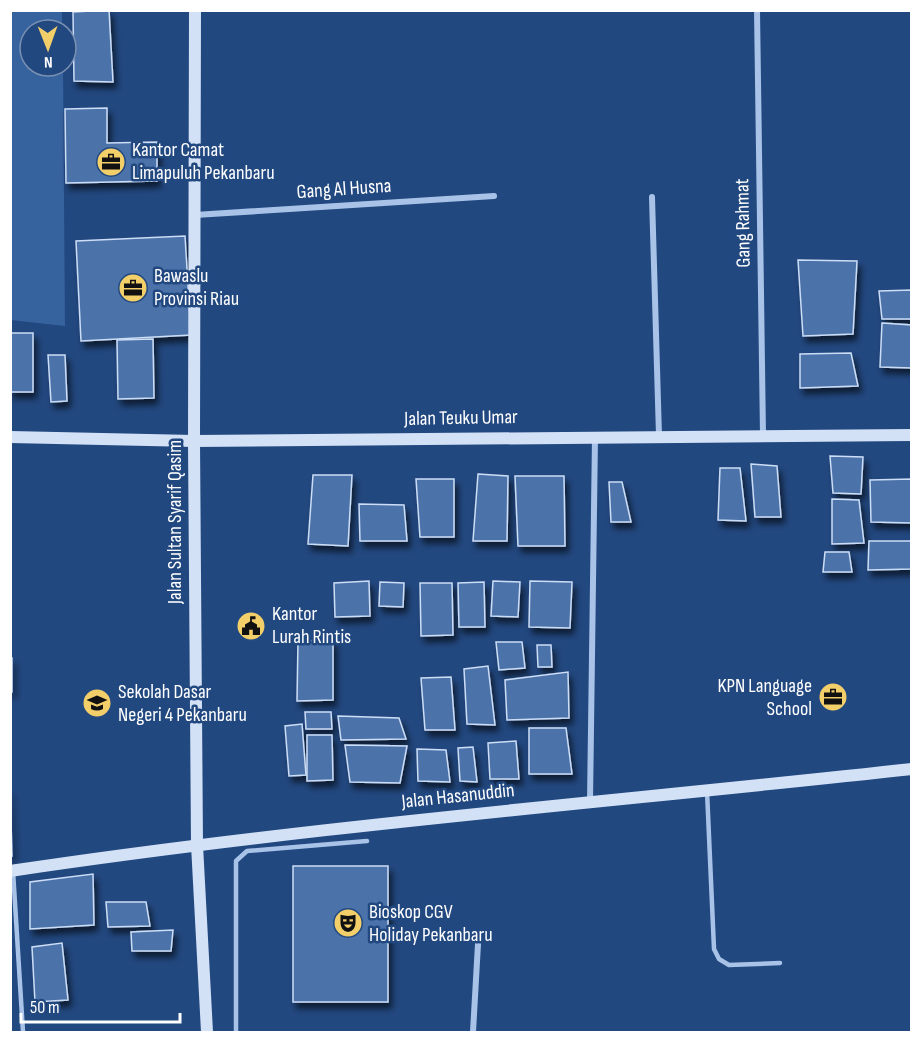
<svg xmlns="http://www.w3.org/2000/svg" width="922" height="1043" font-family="'Sofia Sans Condensed',sans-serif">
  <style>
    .green { fill: #36629e }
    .building { fill: #4b72a9; stroke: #ccddf6; stroke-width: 1.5; filter: url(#shadow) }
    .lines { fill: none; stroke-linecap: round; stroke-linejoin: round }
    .lane { stroke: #a8c3e7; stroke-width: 4.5 }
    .street { stroke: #a8c3e7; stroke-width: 6 }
    .secondary { stroke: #d2e1f6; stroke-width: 12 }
    .labels { text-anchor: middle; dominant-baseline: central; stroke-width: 5; stroke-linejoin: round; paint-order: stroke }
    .poi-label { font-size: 20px; fill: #fff; stroke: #224880; text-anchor: start }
    .street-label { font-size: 20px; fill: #fff; stroke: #224880 }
  </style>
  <defs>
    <filter id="shadow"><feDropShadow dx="3.5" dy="6" stdDeviation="3" flood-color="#0009"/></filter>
  </defs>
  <rect width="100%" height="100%" fill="#224880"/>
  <polygon class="green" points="11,10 62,11 62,30 30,30 30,66 63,66 65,326 11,320"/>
  <g class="building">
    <polygon points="109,10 113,82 74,81 73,12"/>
    <polygon points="107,108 107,143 157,142 157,181 66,183 65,109"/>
    <polygon points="185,236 191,335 81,341 76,241"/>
    <polygon points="798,260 857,261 853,334 803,336"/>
    <polygon points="912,290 912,319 882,319 879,291"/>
    <polygon points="882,323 912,325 912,368 880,367"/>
    <rect x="10" y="333" width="23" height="59"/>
    <polygon points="153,339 154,398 118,399 117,340"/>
    <polygon points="851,353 858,386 800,388 800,354"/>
    <polygon points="48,355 65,355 67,401 51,402"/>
    <polygon points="830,456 863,457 861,494 833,493"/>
    <polygon points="751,464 777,466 781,517 755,517"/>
    <polygon points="720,468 740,468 746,521 718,520"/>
    <polygon points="478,474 508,476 507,541 473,541"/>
    <polygon points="313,475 352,475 348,546 308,544"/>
    <polygon points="515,476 564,476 565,546 518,546"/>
    <polygon points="416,479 454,479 454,537 420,537"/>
    <polygon points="912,479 912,523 871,522 870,480"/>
    <polygon points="609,482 622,482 631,522 611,522"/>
    <polygon points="832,499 859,500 864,543 832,544"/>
    <polygon points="359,504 404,505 407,541 360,541"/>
    <polygon points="869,541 912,541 912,569 868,570"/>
    <polygon points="825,552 849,552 852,572 823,572"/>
    <polygon points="369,581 370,616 335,617 334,583"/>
    <polygon points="493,581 520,582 518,617 491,616"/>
    <polygon points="530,581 572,582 570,628 529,627"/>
    <polygon points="380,582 404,583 403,607 379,606"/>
    <polygon points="484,582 485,627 459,627 458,583"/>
    <polygon points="420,583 452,583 453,635 421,636"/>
    <polygon points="333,640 333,700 297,701 298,641"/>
    <polygon points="496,642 522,642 525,668 499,670"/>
    <polygon points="537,645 551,645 552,667 538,667"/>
    <rect x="10" y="658" width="2" height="34"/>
    <polygon points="488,666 495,725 467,724 464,669"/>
    <polygon points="568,672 569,718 507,720 505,680"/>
    <polygon points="451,677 455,730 425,730 421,678"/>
    <polygon points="305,712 331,712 332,729 306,729"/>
    <polygon points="338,716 399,718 406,739 341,740"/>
    <polygon points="302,724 306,775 289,776 285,726"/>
    <polygon points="529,728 566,728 572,774 529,774"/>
    <polygon points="307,735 332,735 333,780 307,781"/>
    <polygon points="516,741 519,779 490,779 488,743"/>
    <polygon points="345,745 407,746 400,783 350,782"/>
    <polygon points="473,747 477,782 460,781 458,748"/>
    <polygon points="417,749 446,750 450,782 418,781"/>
    <polygon points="10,789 12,856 10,856"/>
    <rect x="293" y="866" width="95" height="136"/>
    <polygon points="93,874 94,925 30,929 30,882"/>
    <polygon points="106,902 146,902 150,926 108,927"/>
    <polygon points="173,930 171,951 132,951 131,932"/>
    <polygon points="62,943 68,1000 35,1002 32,947"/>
  </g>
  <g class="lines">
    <g class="lane">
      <polyline points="707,791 714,949 719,959 729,965 780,963"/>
      <polyline points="13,871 23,1032"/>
      <polyline points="236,1032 236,861 247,851 367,841"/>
    </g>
    <g class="street">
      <polyline points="757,10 763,435"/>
      <polyline points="652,197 659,436"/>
      <polyline points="195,215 494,196"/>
      <polyline points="590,801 595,437"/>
      <polyline points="473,1032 478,944"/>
    </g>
    <g class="secondary">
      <polyline points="195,10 194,441 197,845 207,1032"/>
      <polyline points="10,437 194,441 912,435"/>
      <path d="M10 871C310 826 611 802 912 769"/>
    </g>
  </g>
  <defs>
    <g id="office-disc" transform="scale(1.5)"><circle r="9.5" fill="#f3cf6a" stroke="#224880"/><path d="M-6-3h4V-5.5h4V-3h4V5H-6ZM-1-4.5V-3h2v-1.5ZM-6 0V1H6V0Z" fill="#111"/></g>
    <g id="civic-disc" transform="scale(1.5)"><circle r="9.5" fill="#f3cf6a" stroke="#224880"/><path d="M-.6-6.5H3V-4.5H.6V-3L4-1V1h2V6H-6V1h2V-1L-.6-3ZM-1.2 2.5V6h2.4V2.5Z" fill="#111"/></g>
    <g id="school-disc" transform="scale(1.5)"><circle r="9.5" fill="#f3cf6a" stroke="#224880"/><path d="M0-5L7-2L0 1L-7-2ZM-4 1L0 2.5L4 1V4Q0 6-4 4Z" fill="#111"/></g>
    <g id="theatre-disc" transform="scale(1.5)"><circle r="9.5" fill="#f3cf6a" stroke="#224880"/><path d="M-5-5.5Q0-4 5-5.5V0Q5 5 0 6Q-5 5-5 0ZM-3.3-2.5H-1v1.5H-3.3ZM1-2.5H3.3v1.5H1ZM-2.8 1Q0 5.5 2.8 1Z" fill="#111"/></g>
  </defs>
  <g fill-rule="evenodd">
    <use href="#office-disc" x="111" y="162"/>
    <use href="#office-disc" x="133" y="288"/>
    <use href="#civic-disc" x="251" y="626"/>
    <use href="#office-disc" x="833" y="697"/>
    <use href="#school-disc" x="97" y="703"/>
    <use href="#theatre-disc" x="348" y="923"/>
  </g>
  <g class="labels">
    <g class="poi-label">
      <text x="132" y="150">Kantor Camat<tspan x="132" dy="23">Limapuluh Pekanbaru</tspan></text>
      <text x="154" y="276">Bawaslu<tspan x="154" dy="23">Provinsi Riau</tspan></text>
      <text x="272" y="614">Kantor<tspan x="272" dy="23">Lurah Rintis</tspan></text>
      <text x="812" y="686" text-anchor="end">KPN Language<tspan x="812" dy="23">School</tspan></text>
      <text x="118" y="692">Sekolah Dasar<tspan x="118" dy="23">Negeri 4 Pekanbaru</tspan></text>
      <text x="369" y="912">Bioskop CGV<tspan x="369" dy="23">Holiday Pekanbaru</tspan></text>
    </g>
    <g class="street-label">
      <text transform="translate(344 189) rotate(-4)">Gang Al Husna</text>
      <text transform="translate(743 223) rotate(-91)">Gang Rahmat</text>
      <text transform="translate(461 418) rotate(-1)">Jalan Teuku Umar</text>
      <text transform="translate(175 522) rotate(-90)">Jalan Sultan Syarif Qasim</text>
      <text transform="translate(458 796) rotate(-6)">Jalan Hasanuddin</text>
    </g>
  </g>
  <rect width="922" height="1043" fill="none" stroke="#ffffff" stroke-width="24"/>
  <g transform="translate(48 48) rotate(179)"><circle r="28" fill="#224880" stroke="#7a91b3" stroke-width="1.5"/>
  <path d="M0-4.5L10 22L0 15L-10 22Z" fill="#f3cf6a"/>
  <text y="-9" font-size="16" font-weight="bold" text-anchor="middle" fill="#ffffff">N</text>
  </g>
  <path d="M21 1013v9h159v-9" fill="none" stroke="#ffffff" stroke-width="3"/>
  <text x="30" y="1013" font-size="18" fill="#ffffff" stroke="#224880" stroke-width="4.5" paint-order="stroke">50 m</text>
</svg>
